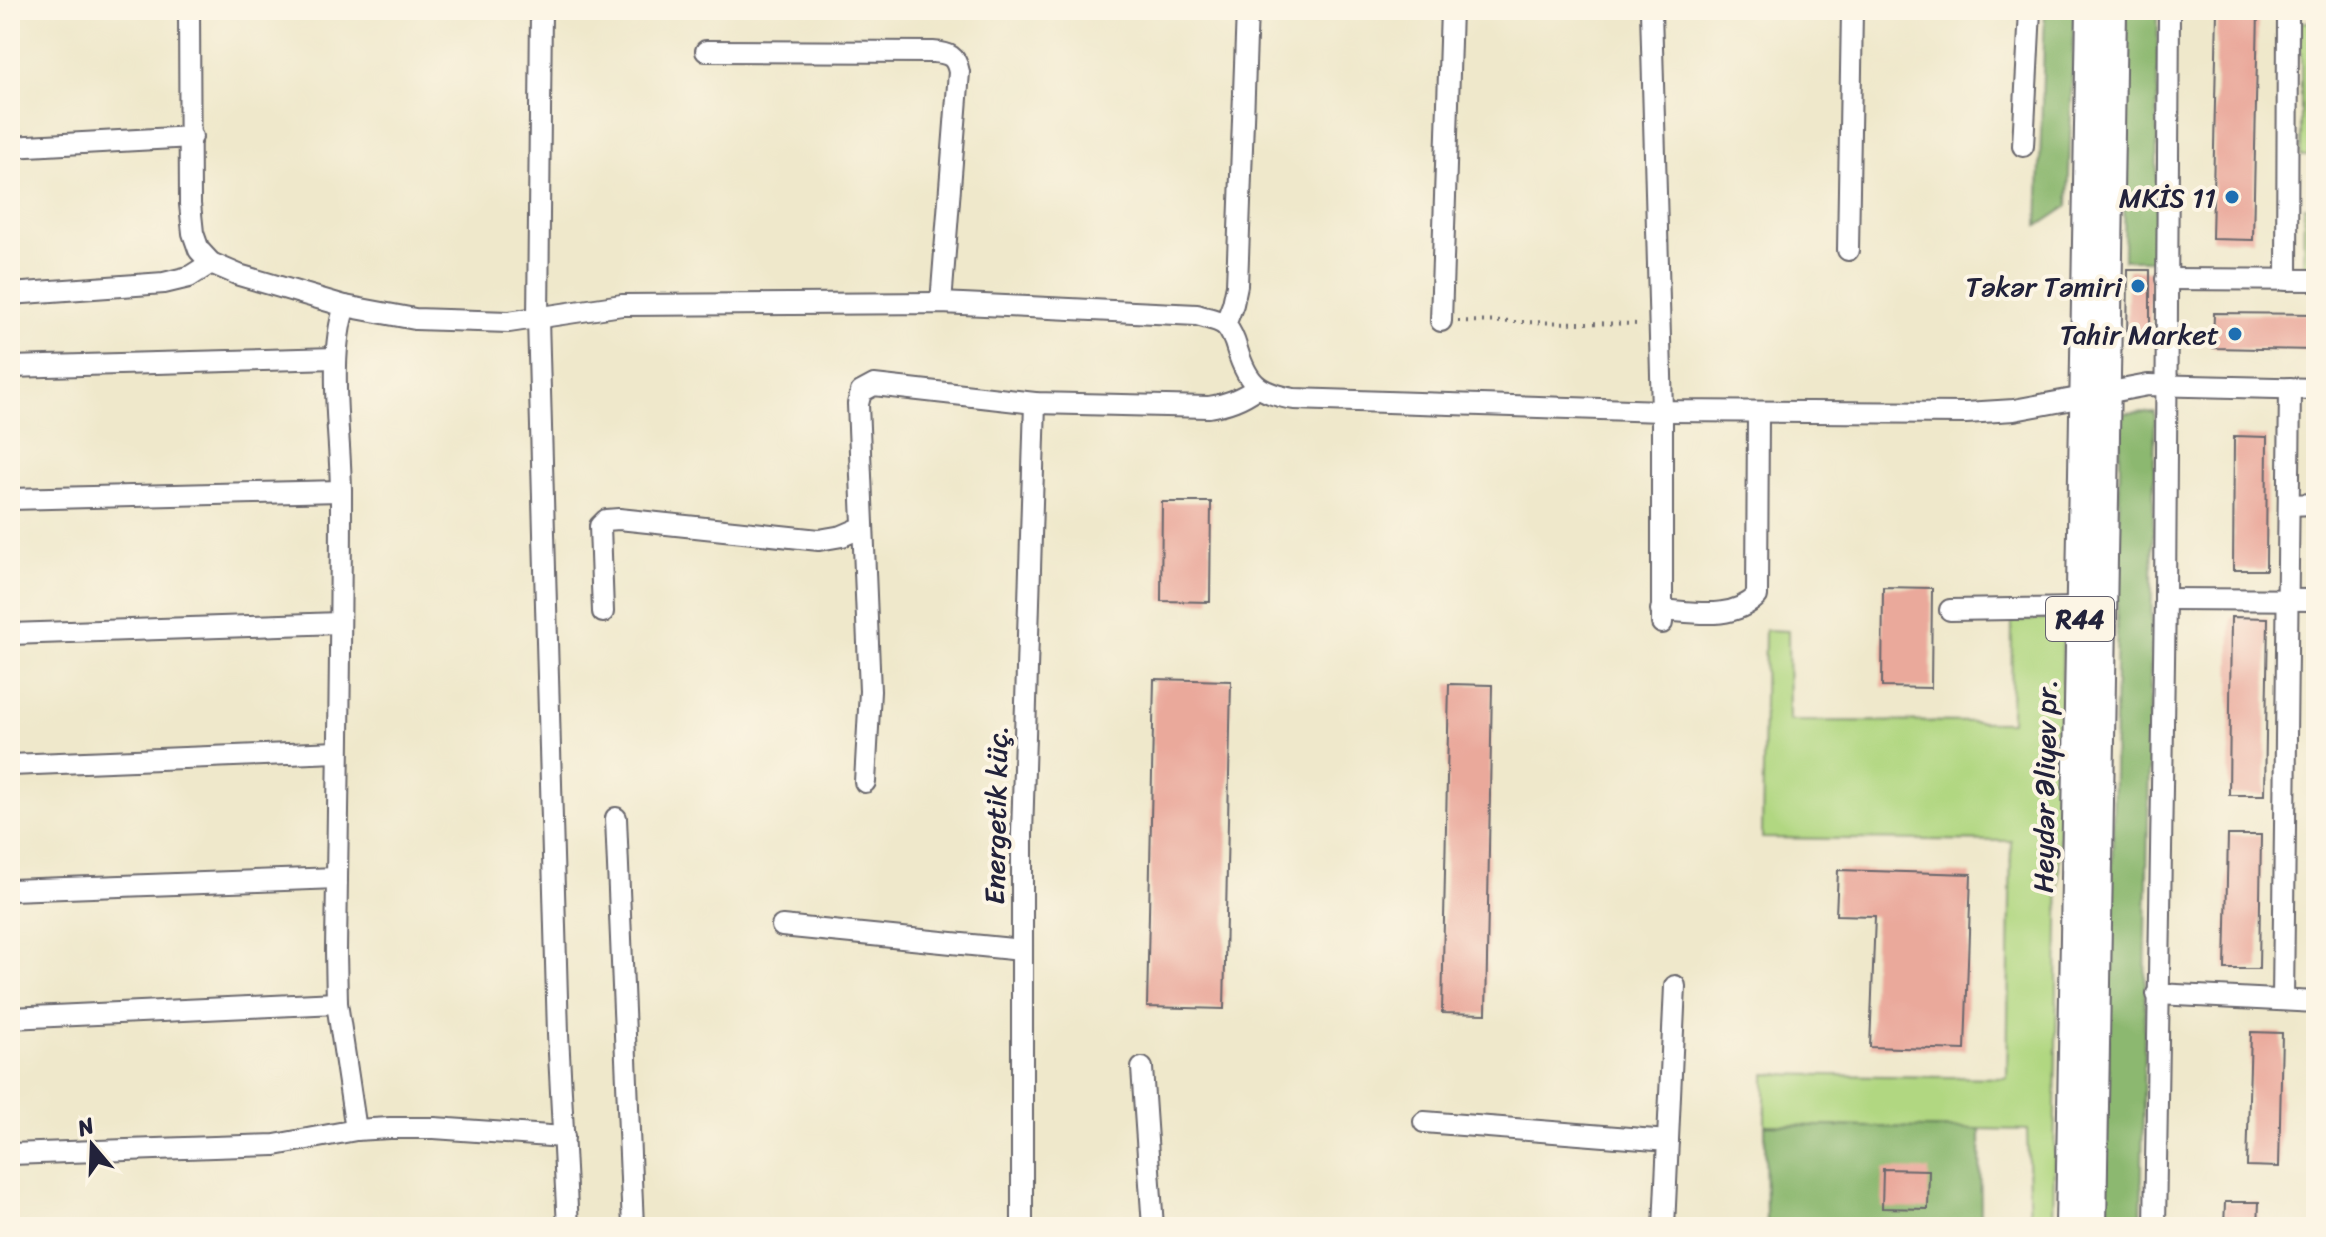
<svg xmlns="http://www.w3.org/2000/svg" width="2326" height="1237" font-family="Sriracha,sans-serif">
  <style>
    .green { fill: #b1d781; stroke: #6a7c5e; stroke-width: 2 }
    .forest { fill: #8cb86f; stroke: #576d55; stroke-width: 2 }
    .building { fill: #eaa99b }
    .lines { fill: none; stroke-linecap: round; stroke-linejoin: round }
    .minor-casing { stroke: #6a676d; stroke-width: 24 }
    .major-casing { stroke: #6a676d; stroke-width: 30 }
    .path { stroke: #6a676d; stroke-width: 4; stroke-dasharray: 2 6; stroke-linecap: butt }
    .minor { stroke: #fff; stroke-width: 20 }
    .major { stroke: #fff; stroke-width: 26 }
    .poi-dot { fill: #1f6fb2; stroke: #fcf5e5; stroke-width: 3 }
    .labels { text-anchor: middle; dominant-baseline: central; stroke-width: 8; stroke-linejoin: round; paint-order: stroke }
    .shield { fill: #fcf5e5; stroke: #63616e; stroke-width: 2 }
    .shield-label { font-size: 26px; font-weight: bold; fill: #22223b }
    .poi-label { font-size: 28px; fill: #22223b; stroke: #fcf5e5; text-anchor: end }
    .street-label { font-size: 28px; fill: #22223b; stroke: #fcf5e5 }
  </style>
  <rect width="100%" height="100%" fill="#fcf5e5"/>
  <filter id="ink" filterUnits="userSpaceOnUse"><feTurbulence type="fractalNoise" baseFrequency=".0125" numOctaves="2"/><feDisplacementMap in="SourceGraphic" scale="16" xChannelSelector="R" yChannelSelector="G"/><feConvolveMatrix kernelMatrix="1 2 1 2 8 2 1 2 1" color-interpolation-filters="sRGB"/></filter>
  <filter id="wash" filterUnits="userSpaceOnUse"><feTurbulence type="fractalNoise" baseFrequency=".006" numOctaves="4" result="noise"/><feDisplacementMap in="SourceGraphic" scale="32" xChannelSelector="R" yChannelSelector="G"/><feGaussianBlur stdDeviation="1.8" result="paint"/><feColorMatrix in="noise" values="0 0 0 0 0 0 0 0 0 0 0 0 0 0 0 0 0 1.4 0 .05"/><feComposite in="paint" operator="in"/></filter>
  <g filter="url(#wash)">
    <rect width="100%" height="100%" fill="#efe8cb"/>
    <g class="green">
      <rect x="2301" y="22" width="15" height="134"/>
      <polygon points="2304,206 2316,207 2316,266 2303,266"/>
      <polygon points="2063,619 2053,1227 2030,1227 2027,1130 1765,1125 1765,1074 2007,1078 2011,841 1762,838 1765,630 1788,631 1789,721 2011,722 2012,621"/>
    </g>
    <g class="forest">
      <polygon points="2045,10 2074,10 2068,206 2038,226"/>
      <polygon points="2126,10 2158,10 2156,260 2124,260"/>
      <polygon points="2155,412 2141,1227 2105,1227 2121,413"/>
      <polygon points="1765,1125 1980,1129 1981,1227 1766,1227"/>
    </g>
    <g id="blocks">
      <g class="building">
        <polygon points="2217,10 2258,10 2253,240 2212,239"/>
        <polygon points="2128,270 2150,270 2150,341 2127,340"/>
        <polygon points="2214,313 2316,314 2316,350 2213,348"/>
        <polygon points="2234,436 2267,437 2266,570 2233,570"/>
        <polygon points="1162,502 1211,502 1210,602 1161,601"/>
        <polygon points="1883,587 1932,588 1931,688 1882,687"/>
        <polygon points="2231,617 2268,618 2265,795 2229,795"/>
        <polygon points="1154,679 1231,681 1224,1009 1147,1007"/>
        <polygon points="1449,684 1492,685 1486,1014 1442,1013"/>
        <polygon points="2228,835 2261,835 2259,969 2225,969"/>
        <polygon points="1838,870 1971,874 1965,1050 1870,1047 1875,916 1836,915"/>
        <polygon points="2251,1032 2282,1033 2279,1167 2247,1166"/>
        <polygon points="1883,1169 1929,1170 1928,1209 1882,1208"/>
        <polygon points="2225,1202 2259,1202 2258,1227 2224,1227"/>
      </g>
    </g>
  </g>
  <g filter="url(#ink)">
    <use href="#blocks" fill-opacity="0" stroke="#6a676d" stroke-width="2"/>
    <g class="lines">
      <g class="minor-casing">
        <g id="minor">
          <path d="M189 10 190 204 193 233 199 250 211 263 239 275 345 306 415 319 509 322 622 305 941 303 1197 315C1206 318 1220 320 1226 326 1232 333 1235 342 1237 349 1248 385 1259 393 1294 399L1662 411 1966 413 2014 410 2148 385 2316 389"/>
          <polyline points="541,10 538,319 558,1034 568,1227"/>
          <polyline points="1651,10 1662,411 1662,623"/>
          <path d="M706 51 933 52C949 53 956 56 959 72L941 303"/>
          <polyline points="2023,146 2030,10"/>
          <polyline points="10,147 192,137"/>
          <polyline points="1848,250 1852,10"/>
          <polyline points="2166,279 2316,280"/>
          <polyline points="2287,280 2288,10"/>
          <polyline points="10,294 164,283 189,277 211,263"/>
          <path d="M345 306C327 360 341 436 341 494 341 646 338 799 336 951L337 1003 356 1130"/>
          <polyline points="1441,321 1451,10"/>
          <polyline points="1225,325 1233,304 1237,285 1247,10"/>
          <polyline points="10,367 336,358"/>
          <polyline points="10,499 341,491"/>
          <polyline points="2289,505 2316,504"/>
          <polyline points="2165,599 2316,600"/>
          <path d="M1661 610C1694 612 1732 621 1757 596L1758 412"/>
          <polyline points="1950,610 2080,608"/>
          <polyline points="603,612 600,526 606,520 619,519 819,540 842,536 863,527"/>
          <polyline points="10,634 339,623"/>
          <polyline points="10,765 337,752"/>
          <path d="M865 782 870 691 858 404 861 392 874 385 1035 403 1209 407C1228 404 1241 399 1257 388"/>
          <polyline points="616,818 633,1227"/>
          <polyline points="10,890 337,878"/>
          <polyline points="782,926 1022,950"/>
          <polyline points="2157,994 2316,1002"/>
          <polyline points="2283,1000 2290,388"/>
          <polyline points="10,1018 337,1003"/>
          <polyline points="1142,1068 1153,1227"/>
          <polyline points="1424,1122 1668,1141"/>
          <polyline points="10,1154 275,1145 356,1130 390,1128 434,1128 564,1137"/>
          <polyline points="1022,1227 1022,835 1035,403"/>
          <polyline points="1664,1227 1675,986"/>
          <polyline points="2155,1227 2165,599 2169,10"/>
        </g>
      </g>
      <g class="major-casing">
        <g id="major">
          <polyline points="2069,1227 2090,10"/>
          <polyline points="2093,1227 2113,10"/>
        </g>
      </g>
      <polyline class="path" points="1458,321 1642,324"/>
      <use href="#minor" class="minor"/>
      <use href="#major" class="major"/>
    </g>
  </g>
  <g class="poi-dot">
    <circle cx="2232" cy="197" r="8"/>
    <circle cx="2138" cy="286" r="8"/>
    <circle cx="2235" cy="334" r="8"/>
  </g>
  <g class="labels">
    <rect class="shield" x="2046" y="597" width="68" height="44" rx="6"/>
    <g class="shield-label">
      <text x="2080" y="619">R44</text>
    </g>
    <g class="poi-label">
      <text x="2216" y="197">MKİS 11</text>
      <text x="2122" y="286">Təkər Təmiri</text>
      <text x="2219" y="334">Tahir Market</text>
    </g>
    <g class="street-label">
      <text transform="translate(2045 786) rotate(-89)">Heydər Əliyev pr.</text>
      <text transform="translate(996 815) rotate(-89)">Energetik küç.</text>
    </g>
  </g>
  <rect width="2326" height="1237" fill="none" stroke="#fcf5e5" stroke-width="40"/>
  <g transform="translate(92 1145) rotate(341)" stroke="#fcf5e5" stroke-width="6" paint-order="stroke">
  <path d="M0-6L14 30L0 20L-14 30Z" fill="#22223b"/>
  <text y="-12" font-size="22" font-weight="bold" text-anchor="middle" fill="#22223b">N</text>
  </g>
</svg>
